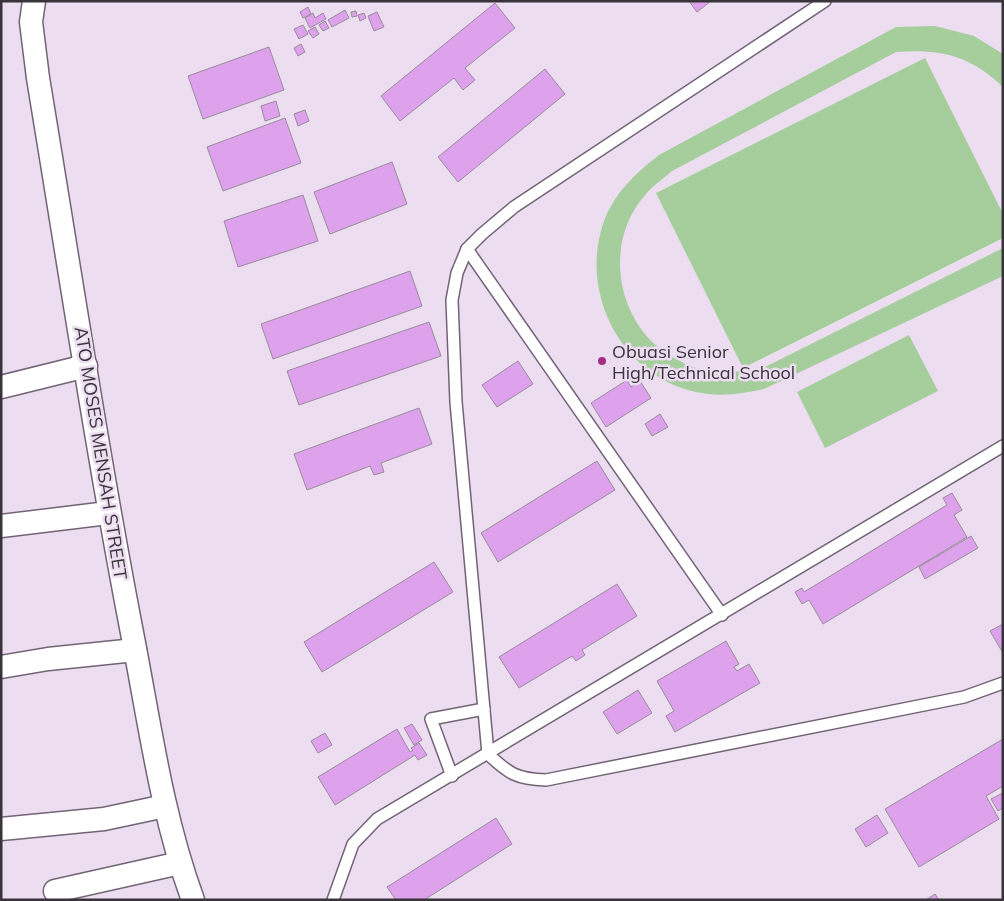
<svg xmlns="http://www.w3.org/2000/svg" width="1004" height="901" font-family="Mulish,sans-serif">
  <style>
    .green { fill: #a6ce9c }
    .building { fill: #dea1ec; stroke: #998c9c }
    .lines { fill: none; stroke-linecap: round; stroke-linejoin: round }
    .service-casing { stroke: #716474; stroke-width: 14 }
    .minor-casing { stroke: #716474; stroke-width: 25 }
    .service { stroke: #fff; stroke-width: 11 }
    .minor { stroke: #fff; stroke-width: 22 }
    .poi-dot { fill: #a52e85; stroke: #ecddf0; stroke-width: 2 }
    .labels { text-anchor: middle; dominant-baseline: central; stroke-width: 5; stroke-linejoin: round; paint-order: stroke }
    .poi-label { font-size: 18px; fill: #39343b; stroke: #ecddf0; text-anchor: start }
    .street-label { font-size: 18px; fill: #39343b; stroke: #ecddf0 }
  </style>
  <rect width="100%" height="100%" fill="#ecddf0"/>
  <g class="green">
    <path d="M935 26 974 36 1003 54V87C969 55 941 49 896 52L672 171C663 179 653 185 646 194 601 243 617 327 674 358 681 361 688 366 695 368 719 374 739 372 763 368L1003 248V276L764 389C745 393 727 396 708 394 626 385 577 296 604 221 615 192 636 173 659 155L896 27Z"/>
    <polygon points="925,58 1003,214 1003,238 743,368 656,193"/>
    <polygon points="909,335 938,391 825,448 797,392"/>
  </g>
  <g class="building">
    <polygon points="689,1 711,1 697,12"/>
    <polygon points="495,3 515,28 465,68 475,80 463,90 454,78 400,121 381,96"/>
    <polygon points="308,7 311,14 303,18 300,12"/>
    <polygon points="345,10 349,18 332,27 328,20"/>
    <polygon points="356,11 357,16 352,17 351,12"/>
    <polygon points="377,12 384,27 374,31 368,16"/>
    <polygon points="313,13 315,18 323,13 326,19 310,28 305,18"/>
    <polygon points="364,13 366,18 360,21 358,15"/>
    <polygon points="325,21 329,28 323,31 319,25"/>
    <polygon points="303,25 308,34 299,39 294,29"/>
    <polygon points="315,27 319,34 313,38 308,31"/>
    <polygon points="301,44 305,52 298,56 294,48"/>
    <polygon points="269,47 284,90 203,119 188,76"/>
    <polygon points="545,69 565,94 458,182 438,157"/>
    <polygon points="276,101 280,116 265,121 261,106"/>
    <polygon points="305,110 309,121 298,126 294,114"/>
    <polygon points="285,118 301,163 223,191 207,147"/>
    <polygon points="392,162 407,204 330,234 314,192"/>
    <polygon points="303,195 318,241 238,267 224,221"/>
    <polygon points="410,271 422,306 273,359 261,324"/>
    <polygon points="429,322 441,356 299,405 287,371"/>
    <polygon points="518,361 533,384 497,407 482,385"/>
    <polygon points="627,380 631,387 640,381 651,398 606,427 591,403"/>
    <polygon points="419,408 432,444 381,463 384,472 374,475 370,466 307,490 294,454"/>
    <polygon points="660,414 668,427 652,436 645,424"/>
    <polygon points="597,461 615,490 498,562 481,533"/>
    <polygon points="952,493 962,510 954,515 967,537 823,624 809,600 802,604 795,592 802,588 804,592 947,505 943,498"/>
    <polygon points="971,536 978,548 925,579 919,567"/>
    <polygon points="434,562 453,592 322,672 304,642"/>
    <polygon points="617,584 637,616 582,650 585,655 576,661 572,656 519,688 499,657"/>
    <polygon points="1003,624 1003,653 990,631"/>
    <polygon points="726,641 739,664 734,667 737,671 749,664 760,683 675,732 666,716 674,711 657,681"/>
    <polygon points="638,690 652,713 617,734 603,712"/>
    <polygon points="412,724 422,740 414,745 404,728"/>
    <polygon points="397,729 410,752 413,750 411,748 419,743 427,755 418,760 415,755 335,805 318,777"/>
    <polygon points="325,733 332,745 318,753 311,741"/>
    <polygon points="1003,739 1003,786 986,796 999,819 919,867 885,809"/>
    <polygon points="1003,793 1003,808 998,811 991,799"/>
    <polygon points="877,815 888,833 866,847 855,829"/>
    <polygon points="496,818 512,844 424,900 396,900 387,887"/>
    <polygon points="935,894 939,900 926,900"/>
  </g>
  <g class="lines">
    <g class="service-casing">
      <g id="service">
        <path d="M825 1 514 207 482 234 467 249 457 273 452 300 456 402 488 754C509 774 517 779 546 780L964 697 1003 683"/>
        <polyline points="467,249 722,615"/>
        <polyline points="452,776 431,719 484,709"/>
        <polyline points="333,900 353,844 377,819 1003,446"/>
      </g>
    </g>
    <g class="minor-casing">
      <g id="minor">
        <path d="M34 1 31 22 38 78C69 265 97 452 133 638 150 726 162 816 193 900"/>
        <polyline points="1,387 86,366"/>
        <polyline points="1,526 108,513"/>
        <polyline points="1,667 48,659 135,650"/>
        <polyline points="1,829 104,819 165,806"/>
        <polyline points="55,891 180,863"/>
      </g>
    </g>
    <use href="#service" class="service"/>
    <use href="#minor" class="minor"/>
  </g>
  <circle class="poi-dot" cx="602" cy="361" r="5"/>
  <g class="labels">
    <g class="poi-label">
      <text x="612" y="351">Obuasi Senior<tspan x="612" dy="21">High/Technical School</tspan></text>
    </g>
    <g class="street-label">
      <text transform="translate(101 453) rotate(81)">ATO MOSES MENSAH STREET</text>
    </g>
  </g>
  <rect width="1004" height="901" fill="none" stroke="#39343b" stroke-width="5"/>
</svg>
